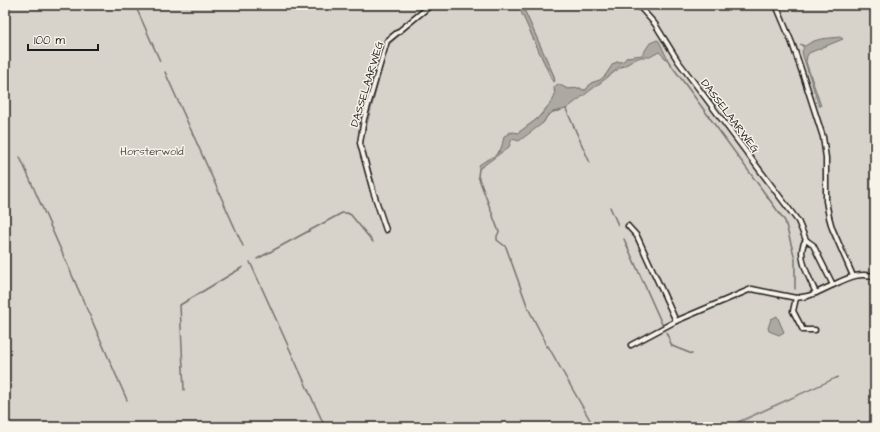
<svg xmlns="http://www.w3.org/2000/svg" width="880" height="432" font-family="'Architects Daughter',sans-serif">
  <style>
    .green { fill: #d7d3cb; stroke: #7a7874; fill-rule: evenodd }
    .water { fill: #aca9a2; stroke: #72716c }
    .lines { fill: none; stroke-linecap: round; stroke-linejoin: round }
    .stream { stroke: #72716c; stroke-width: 1.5 }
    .minor-casing { stroke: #1c1c1c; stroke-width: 7 }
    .minor { stroke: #f7f3e8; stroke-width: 4 }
    .labels { text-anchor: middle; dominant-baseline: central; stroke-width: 3; stroke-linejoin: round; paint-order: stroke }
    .street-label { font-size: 11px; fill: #1c1c1c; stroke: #f7f3e8 }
    .park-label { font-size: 11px; fill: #545351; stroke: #f7f3e8 }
  </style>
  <rect width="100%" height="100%" fill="#f7f3e8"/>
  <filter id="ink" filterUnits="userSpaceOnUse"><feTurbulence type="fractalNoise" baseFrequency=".025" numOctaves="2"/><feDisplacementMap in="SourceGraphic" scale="8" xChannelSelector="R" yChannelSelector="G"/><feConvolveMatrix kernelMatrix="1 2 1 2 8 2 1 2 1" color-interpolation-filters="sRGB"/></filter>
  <g filter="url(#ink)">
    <path class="green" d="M5 5H428L385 42 378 63 362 128 360 147 371 190 376 188 362 143 388 45 435 5H518L553 82 554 76 522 5H875V427H729L838 377 726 427H5ZM627 57H636L559 111 553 112 547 116 544 122 516 139H512L496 154 500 151 509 132 518 133 537 119 553 100 555 94 554 90 560 86 568 89 580 88 583 90H586L591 83 600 80 605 76 613 64 617 62C622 62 624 62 627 57Z"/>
    <g class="water">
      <polygon points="518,5 522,5 554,76 555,81 553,82"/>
      <path d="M840 37 843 39 809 53 807 56 806 62 821 106H819L803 56 802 51 804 48 800 44 805 46C818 37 826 39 840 37Z"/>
      <path d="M657 40 659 41 669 62 659 52 650 57H641L636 59 624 66 619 67 608 77 566 109 553 112 547 116 543 123 519 141 512 139 509 147 479 169V165C485 160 494 158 499 152 502 148 503 141 504 136L513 132 518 133 537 119 542 114 553 100 555 94 554 87 558 84 568 89 580 88 583 90H586L591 83 600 80 605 76 613 64 617 62C622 62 624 62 627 57L642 55 650 43Z"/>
      <polygon points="777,316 784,332 779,335 769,331 768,328 771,319"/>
    </g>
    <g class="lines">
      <g class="stream">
        <polyline points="135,5 160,61"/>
        <polyline points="669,62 785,221 795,259 795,289"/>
        <polyline points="165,72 243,246"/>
        <polyline points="566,109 590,163"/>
        <polyline points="20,157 127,400"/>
        <polyline points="479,169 478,176 499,232 497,236 497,240 506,247 528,308 545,341 546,347 548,346 594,427"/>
        <polyline points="610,207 618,225"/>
        <polyline points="624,239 662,324"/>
        <polyline points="257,259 342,213 347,213 351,215 373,242"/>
        <polyline points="250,262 325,427"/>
        <polyline points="666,332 672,346 692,354"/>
        <polyline points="184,390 180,305 243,267"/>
      </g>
      <g class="minor-casing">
        <g id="minor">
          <polyline points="638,5 655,24 678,61 798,221 806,240"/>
          <polyline points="776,5 792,43 804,78 823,137 826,158 826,201 829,217 832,228 853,276"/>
          <polyline points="628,226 637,236 676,321"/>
          <polyline points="386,230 373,191 360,143 364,119 387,41 431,5"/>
          <path d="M806 240 813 245 833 285C846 279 860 271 875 277"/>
          <path d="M806 240C795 254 810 279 816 293L833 285"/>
          <polyline points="815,330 803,330 793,311 796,298 808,296 816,293"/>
          <polyline points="631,345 676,321 749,290 752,289 796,298"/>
        </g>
      </g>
      <use href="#minor" class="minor"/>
    </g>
  </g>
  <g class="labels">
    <g class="street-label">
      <text transform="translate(367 84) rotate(-73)">DASSELAARWEG</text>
      <text transform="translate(730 116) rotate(53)">DASSELAARWEG</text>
    </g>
    <g class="park-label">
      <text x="152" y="151">Horsterwold</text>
    </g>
  </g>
  <rect width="880" height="432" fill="none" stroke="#f7f3e8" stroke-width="20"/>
  <rect x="10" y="10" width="860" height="412" fill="none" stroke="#1c1c1c" stroke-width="1.5" filter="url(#ink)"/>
  <path d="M28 44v6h70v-6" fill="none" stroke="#1c1c1c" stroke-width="2"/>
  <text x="34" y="44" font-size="12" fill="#1c1c1c" stroke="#f7f3e8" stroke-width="3" paint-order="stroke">100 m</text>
</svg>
